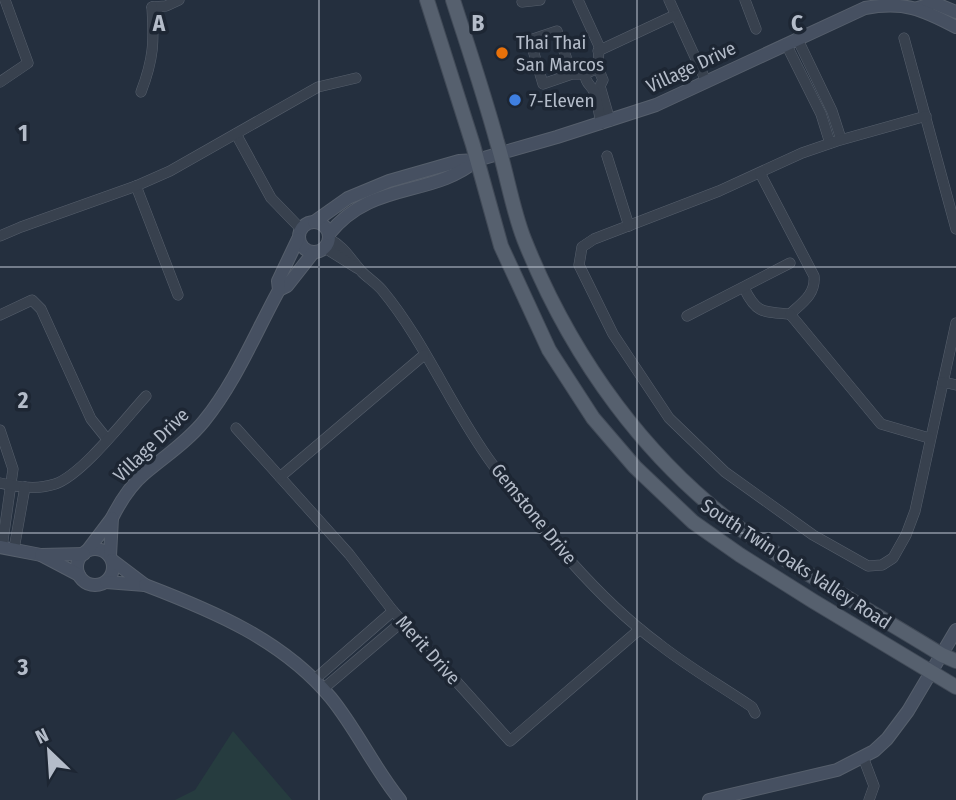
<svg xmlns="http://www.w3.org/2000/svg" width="956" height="800" font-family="'Fira Sans Condensed',sans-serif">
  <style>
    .green { fill: #263c3f }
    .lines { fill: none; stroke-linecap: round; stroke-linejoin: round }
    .street-casing { stroke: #565f6c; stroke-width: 11 }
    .secondary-casing { stroke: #565f6c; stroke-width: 14 }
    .primary-casing { stroke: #414a57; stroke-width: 16 }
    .street { stroke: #38414e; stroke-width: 10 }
    .secondary { stroke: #465061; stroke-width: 12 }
    .primary { stroke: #56606e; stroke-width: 14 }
    .grid { fill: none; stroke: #b4bcc9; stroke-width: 2; stroke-opacity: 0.55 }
    .food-dot { fill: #e8710a; stroke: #1d2633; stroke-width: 2.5 }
    .shop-dot { fill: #3f7fe0; stroke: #1d2633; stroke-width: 2.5 }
    .labels { text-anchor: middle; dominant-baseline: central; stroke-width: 7; stroke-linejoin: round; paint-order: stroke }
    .poi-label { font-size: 19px; fill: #b4bcc9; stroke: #1d2633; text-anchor: start }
    .street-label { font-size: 19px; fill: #b4bcc9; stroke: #1d2633 }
    .grid-label { font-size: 23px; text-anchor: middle; font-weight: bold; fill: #b4bcc9; stroke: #1d2633; stroke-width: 7; stroke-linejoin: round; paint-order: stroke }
  </style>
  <rect width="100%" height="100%" fill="#242f3e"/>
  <polygon class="green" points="233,731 292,800 175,800 195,790"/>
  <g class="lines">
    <g class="street-casing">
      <g id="street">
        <polyline points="578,0 599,46 598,68 603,80 600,86 610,121"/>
        <polyline points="669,0 706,81"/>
        <polyline points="745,0 756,29"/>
        <polyline points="522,2 540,0"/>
        <polyline points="152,7 166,6 179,0"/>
        <polyline points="797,38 832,111 841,139"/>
        <polyline points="904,38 956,229"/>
        <polyline points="786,44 821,114 830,143"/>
        <polyline points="598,51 675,15"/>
        <path d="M598 68 585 74C585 85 592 84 595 94 598 103 599 114 601 124"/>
        <polyline points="572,74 557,31 530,40 543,84 572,74 585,74"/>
        <polyline points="0,82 28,63 5,0"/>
        <path d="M141 92C154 58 154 42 152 7"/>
        <polyline points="926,116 837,141 802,153 719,191 594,239 582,247 579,265 613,334 669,418 725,472 813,535 868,566 882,565 893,558 906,535 915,511 956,323"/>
        <polyline points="236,134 271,198 301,229"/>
        <polyline points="607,156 629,226"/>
        <path d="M760 173 814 276C816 294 802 303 790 314"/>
        <polyline points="136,186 178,295"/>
        <polyline points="0,236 21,227 136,186 170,171 318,87 356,78"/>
        <path d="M329 239C345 247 350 259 362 272 368 278 376 283 382 290 426 343 452 410 493 465 542 529 594 596 659 644 688 667 721 686 752 707L755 713"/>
        <polyline points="325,248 357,268"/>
        <path d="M744 288C756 313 762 312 790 314"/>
        <polyline points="790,314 881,424 929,438"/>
        <polyline points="0,315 32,300 41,309 91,419 107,439"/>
        <polyline points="687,316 790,263"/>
        <polyline points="943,382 956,385"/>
        <polyline points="236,428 349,554 393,611 510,741 640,629"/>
        <polyline points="0,430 13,469 2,547"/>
        <polyline points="280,477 424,355"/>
        <path d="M0 483C18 487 37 490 55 484 82 475 125 419 146 396"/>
        <polyline points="14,549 25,487"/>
        <polyline points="314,680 393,611"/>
        <polyline points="323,689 403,621"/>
        <polyline points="863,757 874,786 869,800"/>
      </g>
    </g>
    <g class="secondary-casing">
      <g id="secondary">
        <polyline points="918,8 934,3 956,12"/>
        <circle cx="314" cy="237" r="15"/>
        <path d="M314 222 348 198 389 181 459 161 477 160 557 137 656 105 865 8C904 1 922 9 956 27"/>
        <path d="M329 234C372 180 432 198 477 160"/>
        <polyline points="279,290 287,286 313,253"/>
        <path d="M112 518C120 502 130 486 144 474 164 457 187 442 204 421 235 383 255 334 279 290L278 281 298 239"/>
        <polyline points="0,547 41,555"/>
        <circle cx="95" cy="567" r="18"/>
        <polyline points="87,551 112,518 110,556"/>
        <polyline points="79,575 41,555 84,554"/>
        <polyline points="106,582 145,585 112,560"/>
        <path d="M145 585C213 611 283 640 331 698 357 730 374 768 400 800"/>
        <polyline points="709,800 837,770 874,751 887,739 908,711 956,630"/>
      </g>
    </g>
    <g class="primary-casing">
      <g id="primary">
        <polyline points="427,0 473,145 501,246 549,350 593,418 635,467 693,522 740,555 813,601 956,687"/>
        <path d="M453 0C468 47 484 94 497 142 507 174 512 208 524 239 571 357 647 464 753 538 814 580 879 616 942 655L956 661"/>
      </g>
    </g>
    <use href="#street" class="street"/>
    <use href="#secondary" class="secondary"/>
    <use href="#primary" class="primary"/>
  </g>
  <path class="grid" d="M319 0V800M637 0V800M0 267H956M0 533H956"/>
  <circle class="food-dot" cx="502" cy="53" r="7"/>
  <circle class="shop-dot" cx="515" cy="100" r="7"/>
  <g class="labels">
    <g class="poi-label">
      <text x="516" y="42">Thai Thai<tspan x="516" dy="22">San Marcos</tspan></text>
      <text x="529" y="100">7-Eleven</text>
    </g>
    <g class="street-label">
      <text transform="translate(691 67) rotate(-25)">Village Drive</text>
      <text transform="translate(151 445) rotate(-44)">Village Drive</text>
      <text transform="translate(534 514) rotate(51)">Gemstone Drive</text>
      <text transform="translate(796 564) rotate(33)">South Twin Oaks Valley Road</text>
      <text transform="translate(428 650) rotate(48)">Merit Drive</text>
    </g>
  </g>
  <g class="grid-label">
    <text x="159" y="31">A</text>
    <text x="478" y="31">B</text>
    <text x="797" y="31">C</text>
    <text x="23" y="141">1</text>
    <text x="23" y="408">2</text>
    <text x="23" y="675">3</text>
  </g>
  <g transform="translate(49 751) rotate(335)" stroke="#1d2633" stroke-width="5" paint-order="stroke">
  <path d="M0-5L12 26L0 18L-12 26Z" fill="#b4bcc9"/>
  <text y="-10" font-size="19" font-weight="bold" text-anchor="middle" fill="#b4bcc9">N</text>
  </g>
</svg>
